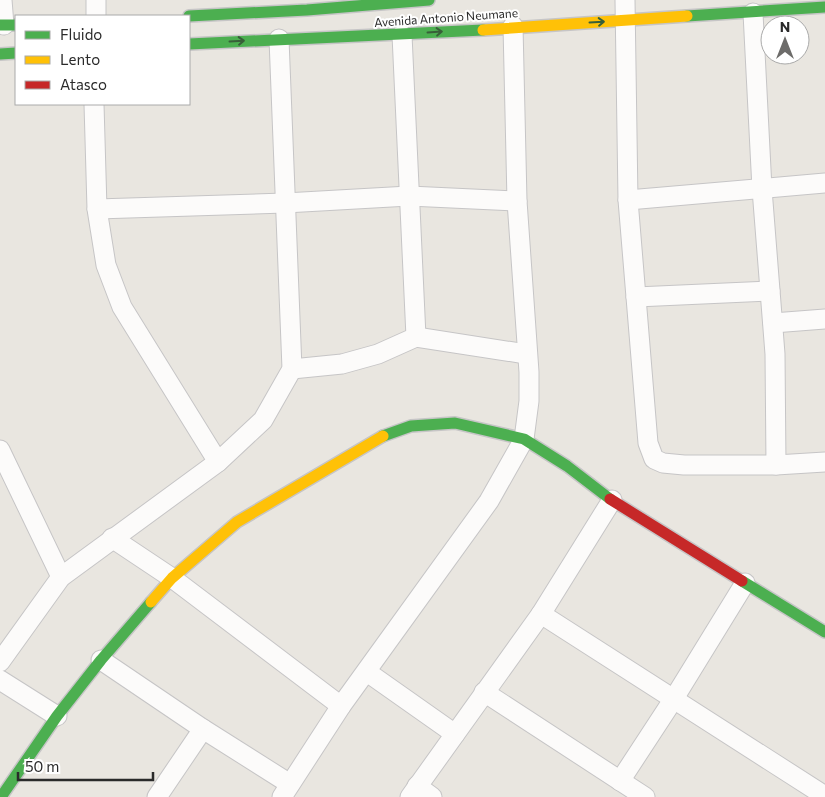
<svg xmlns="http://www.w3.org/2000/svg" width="825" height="797" font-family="Commissioner,sans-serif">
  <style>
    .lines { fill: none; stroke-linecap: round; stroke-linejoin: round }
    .street-casing { stroke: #c6c5c6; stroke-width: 21 }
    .fast-casing { stroke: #c6c5c6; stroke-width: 14 }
    .slow-casing { stroke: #c6c5c6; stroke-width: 14 }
    .jam-casing { stroke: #c6c5c6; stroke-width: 14 }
    .street { stroke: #fcfbfa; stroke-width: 19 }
    .fast { stroke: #4caf50; stroke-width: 11 }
    .slow { stroke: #ffc107; stroke-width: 11 }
    .jam { stroke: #c62828; stroke-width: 11 }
    .oneway { stroke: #385f39 }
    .labels { text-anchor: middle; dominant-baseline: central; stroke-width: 4; stroke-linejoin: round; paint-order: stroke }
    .street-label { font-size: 12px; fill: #2a2a2a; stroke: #fff }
  </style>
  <rect width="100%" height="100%" fill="#e9e6e0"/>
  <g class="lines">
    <g class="street-casing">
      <g id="street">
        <polyline points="2,0 4,25"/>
        <polyline points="96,0 96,16"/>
        <polyline points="625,0 628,200 648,443 654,459 663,463 684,465 776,465 825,462"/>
        <polyline points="753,13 762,189 775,354 776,465"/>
        <polyline points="402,35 416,337"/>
        <polyline points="628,200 825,183"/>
        <polyline points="97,209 285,203 409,196 517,201"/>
        <polyline points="636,297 770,291"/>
        <polyline points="773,323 825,319"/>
        <polyline points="292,369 342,364 378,354 416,337 526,354"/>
        <polyline points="0,450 61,577"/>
        <polyline points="218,462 263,420 292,369 279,39"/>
        <polyline points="112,538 172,578 341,706"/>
        <polyline points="541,614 825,796"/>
        <polyline points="101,660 203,729"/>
        <polyline points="0,662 61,577 218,462 122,307 106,265 97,209 94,104"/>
        <polyline points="367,672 455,734"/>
        <polyline points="0,680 57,716"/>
        <polyline points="484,692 645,797"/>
        <polyline points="620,781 673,700 745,583"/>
        <polyline points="417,786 432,797"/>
        <polyline points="157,797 203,729 290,784"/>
        <polyline points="282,797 341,706 489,501 524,439 529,401 529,372 517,201 513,26"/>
        <polyline points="410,797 541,614 612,500"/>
      </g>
    </g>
    <g class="fast-casing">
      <g id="fast">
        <polyline points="189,16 307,10 429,0"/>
        <polyline points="687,16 825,7"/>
        <polyline points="0,25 16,25"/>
        <polyline points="189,44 483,30"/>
        <polyline points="0,54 16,53"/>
        <polyline points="383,436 411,426 455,423 524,439 567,466 610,499"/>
        <polyline points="742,581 825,632"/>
        <polyline points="1,797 57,716 101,660 151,602"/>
      </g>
    </g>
    <g class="slow-casing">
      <g id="slow">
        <polyline points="483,30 687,16"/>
        <polyline points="151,602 172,578 237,522 383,436"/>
      </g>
    </g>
    <g class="jam-casing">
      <polyline id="jam" points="610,499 742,581"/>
    </g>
    <use href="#street" class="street"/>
    <use href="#fast" class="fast"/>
    <use href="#slow" class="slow"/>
    <use href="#jam" class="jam"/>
  </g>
  <defs><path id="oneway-shaft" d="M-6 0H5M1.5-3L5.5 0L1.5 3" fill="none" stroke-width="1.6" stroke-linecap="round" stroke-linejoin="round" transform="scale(1.25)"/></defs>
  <g class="oneway">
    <use href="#oneway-shaft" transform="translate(597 22) rotate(-3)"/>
    <use href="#oneway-shaft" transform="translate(435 32) rotate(-4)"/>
    <use href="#oneway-shaft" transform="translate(237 41) rotate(-3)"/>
  </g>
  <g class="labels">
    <g class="street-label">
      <text transform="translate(446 17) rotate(-4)">Avenida Antonio Neumane</text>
    </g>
  </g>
  <rect x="15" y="15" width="175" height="90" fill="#ffffff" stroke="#aaaaaa"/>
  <rect x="25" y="31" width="25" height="8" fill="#4caf50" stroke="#aaaaaa"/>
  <text x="60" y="40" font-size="15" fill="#2a2a2a">Fluido</text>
  <rect x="25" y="56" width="25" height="8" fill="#ffc107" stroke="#aaaaaa"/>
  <text x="60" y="65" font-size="15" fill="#2a2a2a">Lento</text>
  <rect x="25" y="81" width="25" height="8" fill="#c62828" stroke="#aaaaaa"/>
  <text x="60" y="90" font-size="15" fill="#2a2a2a">Atasco</text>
  <g transform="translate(785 40)"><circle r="24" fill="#ffffff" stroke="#aaaaaa"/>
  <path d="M0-4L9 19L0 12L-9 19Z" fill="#6d6c6a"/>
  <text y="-8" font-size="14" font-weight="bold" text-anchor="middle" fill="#2a2a2a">N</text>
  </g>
  <path d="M18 772v8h135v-8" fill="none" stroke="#2a2a2a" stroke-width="2.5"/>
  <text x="25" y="772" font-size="15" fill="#2a2a2a" stroke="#ffffff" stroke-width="4" paint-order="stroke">50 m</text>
</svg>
